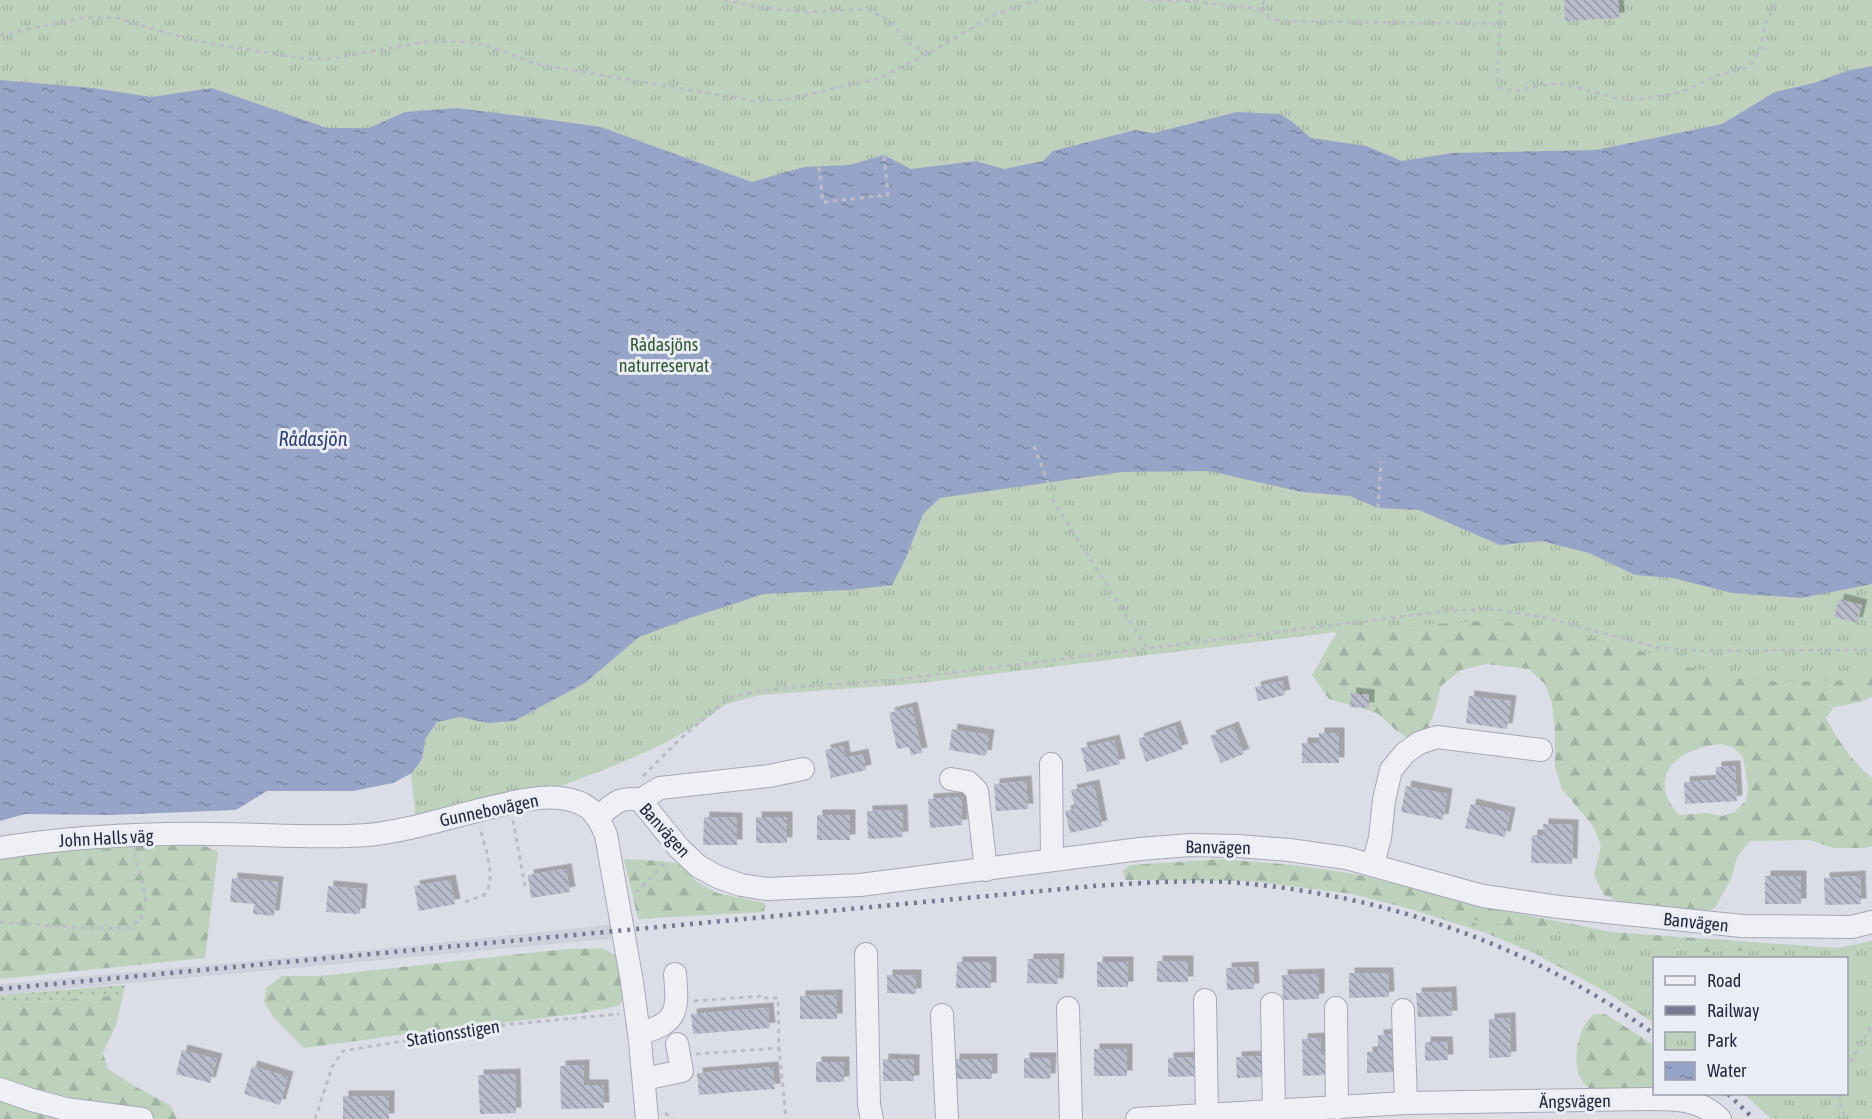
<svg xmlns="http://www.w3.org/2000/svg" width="1872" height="1119" font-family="'Asap Condensed',sans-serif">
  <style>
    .built { fill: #ced0dc }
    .grass { fill: url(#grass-dots) }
    .forest { fill: url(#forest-firs); fill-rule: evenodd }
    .park { fill: url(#park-tufts) }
    .water { fill: url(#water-ripples) }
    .building { fill: url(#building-back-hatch); filter: url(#shadow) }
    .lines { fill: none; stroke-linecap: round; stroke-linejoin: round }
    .minor-casing { stroke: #a5a8b4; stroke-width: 24 }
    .path { stroke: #bbbcc5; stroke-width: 3; stroke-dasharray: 4.5 4.5; stroke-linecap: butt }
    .minor { stroke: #eff0f5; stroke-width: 22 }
    .rail { stroke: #757a91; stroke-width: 4.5; stroke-dasharray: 3 6; stroke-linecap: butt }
    .labels { text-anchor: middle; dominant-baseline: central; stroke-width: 6; stroke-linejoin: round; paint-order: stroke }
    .park-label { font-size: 18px; fill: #335933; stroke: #ebedf5 }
    .street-label { font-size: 18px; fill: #26293d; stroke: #ebedf5 }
    .water-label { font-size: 20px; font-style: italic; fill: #2f3f72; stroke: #ebedf5 }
  </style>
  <defs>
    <pattern id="grass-dots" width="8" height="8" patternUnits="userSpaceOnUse" patternTransform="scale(1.5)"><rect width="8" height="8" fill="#bed1bd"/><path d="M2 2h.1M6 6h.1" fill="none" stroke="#a3b3a3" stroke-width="1.8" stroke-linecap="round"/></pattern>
    <pattern id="forest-firs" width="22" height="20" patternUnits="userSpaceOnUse" patternTransform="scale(1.5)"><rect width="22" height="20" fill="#bed1bd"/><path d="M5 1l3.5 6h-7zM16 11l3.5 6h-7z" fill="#a3b3a3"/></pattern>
    <pattern id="park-tufts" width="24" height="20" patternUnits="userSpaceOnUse" patternTransform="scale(1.5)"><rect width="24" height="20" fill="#bed1bd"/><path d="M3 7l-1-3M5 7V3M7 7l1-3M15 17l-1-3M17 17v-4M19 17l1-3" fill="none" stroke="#a3b3a3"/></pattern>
    <pattern id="water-ripples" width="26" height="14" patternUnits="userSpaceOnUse" patternTransform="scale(1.5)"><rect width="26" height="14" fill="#96a4c8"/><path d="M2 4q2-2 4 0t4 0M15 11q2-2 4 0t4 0" fill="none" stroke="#7a86a4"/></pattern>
    <pattern id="building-back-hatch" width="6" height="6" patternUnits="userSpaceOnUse" patternTransform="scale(1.5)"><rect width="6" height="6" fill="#b9bcca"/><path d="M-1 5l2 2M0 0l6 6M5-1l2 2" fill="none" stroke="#9699a5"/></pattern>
    <filter id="shadow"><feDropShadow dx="5.5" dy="-5.5" stdDeviation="0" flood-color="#0004"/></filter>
  </defs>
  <rect width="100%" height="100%" fill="#dcdee7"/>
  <polygon class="built" points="617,924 620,938 0,995 0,984 370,950"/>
  <polygon class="grass" points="125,985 123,995 0,1005 0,995"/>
  <g class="forest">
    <path d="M1364 591 1872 643V697L1861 702 1834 707 1826 718C1838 740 1852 762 1872 778V846L1866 848H1833L1810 840 1750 841 1737 857 1731 879 1715 908 1701 913 1628 906 1604 895 1594 875 1601 846 1593 826 1562 789 1555 767V733L1552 703 1545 684 1529 669 1486 664 1461 670 1441 686 1435 710 1427 731 1413 742 1396 730 1377 713 1329 699 1312 675 1348 613ZM1721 744 1733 747 1743 757 1748 786 1746 801 1734 812 1722 816 1707 813 1679 815C1643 775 1681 747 1721 744Z"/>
    <polygon points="182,844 208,847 218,852 205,958 0,979 0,858 70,847"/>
    <polygon points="624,859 661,861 680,864 697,882 717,893 765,903 764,912 638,919"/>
    <polygon points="1222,859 1294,865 1355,874 1511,912 1612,932 1837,948 1872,941 1872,1119 1771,1119 1744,1094 1846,1094 1846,958 1654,958 1654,1023 1608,993 1534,953 1486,933 1407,908 1352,894 1250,881 1126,880 1122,871 1131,865"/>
    <polygon points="603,948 624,961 628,995 618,1006 577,1014 422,1032 304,1048 273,1017 264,1001 267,987 282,976 320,976 566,949"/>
    <polygon points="123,995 116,1025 103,1053 108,1069 136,1087 170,1105 177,1119 0,1119 0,1005"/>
    <path d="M1594 1014H1605L1654 1045V1091H1592C1588 1087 1582 1082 1580 1077 1572 1058 1578 1027 1594 1014Z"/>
  </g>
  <g class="park">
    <polygon points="0,0 1872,0 1872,672 1852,680 1781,682 1733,678 1684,666 1643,652 1592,638 1494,620 1361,629 912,684 760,695 726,704 700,723 663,744 616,765 561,786 514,794 416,823 411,773 391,780 267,789 24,811 0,818"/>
    <polygon points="1463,918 1575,936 1698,952 1872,947 1872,1119 1777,1119 1753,1094 1846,1094 1846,958 1654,958 1654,1020 1576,973"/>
  </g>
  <polygon class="water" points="1872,66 1872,584 1802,598 1732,593 1673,578 1635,575 1589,553 1542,541 1500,545 1419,510 1378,508 1350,496 1302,492 1209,471 1122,472 940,498 923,514 905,560 892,585 849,590 764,594 690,618 639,637 585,683 514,721 488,723 460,717 437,722 425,739 422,759 412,773 393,783 353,791 267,791 236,810 111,815 25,814 0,821 0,80 93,88 151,97 212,88 327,128 369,128 405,112 457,108 529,117 601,127 752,182 804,167 850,165 884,155 911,169 976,161 1004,169 1043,161 1053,151 1135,130 1153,133 1237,112 1280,114 1291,121 1311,138 1366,146 1402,161 1452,153 1596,150 1722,124 1775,92 1814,83 1846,71"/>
  <g class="building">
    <polygon points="1564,0 1618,0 1619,18 1565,21"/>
    <polygon points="1839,599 1862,605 1857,623 1834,617"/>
    <polygon points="1282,681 1285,695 1258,701 1255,687"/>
    <polygon points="1351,693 1369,695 1369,708 1350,707"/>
    <polygon points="1469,696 1511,701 1507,729 1466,723"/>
    <polygon points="912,707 922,753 911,755 909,747 897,749 889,713"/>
    <polygon points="1175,726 1183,749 1146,762 1138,739"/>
    <polygon points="1233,727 1244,754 1221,763 1210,736"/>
    <polygon points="952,729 989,735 986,756 949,750"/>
    <polygon points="1319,733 1339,733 1339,763 1302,763 1302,743 1319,743"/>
    <polygon points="1114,740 1120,764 1087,772 1081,748"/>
    <polygon points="843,746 845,758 863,754 866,770 831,778 825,750"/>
    <polygon points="1735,766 1737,801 1685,804 1684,782 1716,780 1716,767"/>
    <polygon points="1026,781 1028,809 996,811 994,784"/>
    <polygon points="1094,785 1102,826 1070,833 1065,811 1075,809 1071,790"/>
    <polygon points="1406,786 1447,794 1443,820 1401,812"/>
    <polygon points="961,797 962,825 930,828 928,799"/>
    <polygon points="1471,804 1510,813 1505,837 1465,828"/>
    <polygon points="902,810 903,837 868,839 867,811"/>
    <rect x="817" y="815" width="33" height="25"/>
    <polygon points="704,817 737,818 737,845 703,845"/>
    <rect x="756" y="817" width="31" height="26"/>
    <polygon points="1543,824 1573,825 1572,864 1531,863 1532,835 1543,835"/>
    <polygon points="566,869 570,892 531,898 528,875"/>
    <rect x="1765" y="876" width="36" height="28"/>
    <polygon points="1860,876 1861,904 1825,905 1824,878"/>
    <polygon points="232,878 278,882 274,916 253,914 254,904 230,902"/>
    <polygon points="450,880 455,904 419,911 414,886"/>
    <polygon points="328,886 362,889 360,914 326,912"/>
    <polygon points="1028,959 1059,959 1058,984 1027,983"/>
    <rect x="1157" y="961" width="31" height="21"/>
    <polygon points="957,962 991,962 991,988 956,988"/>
    <rect x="1097" y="962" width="31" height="25"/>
    <polygon points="1253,967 1254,989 1227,990 1226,968"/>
    <polygon points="1349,973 1388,973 1389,997 1349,998"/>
    <polygon points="1319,974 1319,999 1283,1000 1282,975"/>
    <polygon points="887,975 916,975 916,994 887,993"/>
    <polygon points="1451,992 1452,1016 1418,1017 1416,993"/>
    <polygon points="837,995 837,1019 800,1019 800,996"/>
    <polygon points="768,1008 770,1028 693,1034 691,1014"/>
    <polygon points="1510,1018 1511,1057 1489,1058 1489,1019"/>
    <polygon points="1395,1034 1396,1072 1367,1073 1367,1052 1378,1052 1378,1035"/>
    <polygon points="1320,1038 1321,1055 1328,1054 1329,1075 1303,1076 1302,1039"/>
    <polygon points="1425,1042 1447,1042 1448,1060 1425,1061"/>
    <rect x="1094" y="1049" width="33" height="27"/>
    <polygon points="182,1050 217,1059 210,1083 176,1074"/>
    <polygon points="1263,1056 1264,1077 1237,1078 1236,1057"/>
    <polygon points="1199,1057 1199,1076 1168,1077 1168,1058"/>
    <polygon points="1024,1058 1051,1058 1050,1079 1024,1078"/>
    <polygon points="883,1059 914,1060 914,1081 883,1081"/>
    <rect x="954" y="1059" width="38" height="20"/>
    <rect x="816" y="1062" width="28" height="20"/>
    <polygon points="584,1065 584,1085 603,1085 604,1108 561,1109 560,1066"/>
    <polygon points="252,1066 288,1077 280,1105 244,1094"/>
    <polygon points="773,1067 775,1089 699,1095 697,1073"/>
    <polygon points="515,1074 516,1113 480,1114 478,1075"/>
    <rect x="343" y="1096" width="46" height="23"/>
  </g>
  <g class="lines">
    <g class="minor-casing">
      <g id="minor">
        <polyline points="1051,764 1052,860"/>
        <polyline points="951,779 968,782 977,791 986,870"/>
        <polyline points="640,800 660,788 769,776 803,769"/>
        <path d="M598 817C614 804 619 796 640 800L679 848 698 866 718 877 741 885 767 889 860 885 1140 849 1190 845 1238 846 1289 850 1346 858 1483 896 1559 907 1742 926 1852 927 1872 922"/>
        <path d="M0 848C70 837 142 833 213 834 265 834 317 839 368 835 410 831 456 815 497 806 517 801 539 796 560 798 587 801 596 811 606 835L632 982 640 1041 647 1119"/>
        <polyline points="1373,864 1380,838 1384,800 1391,770 1405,753 1419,743 1437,737 1541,750"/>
        <polyline points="866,954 869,1105 872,1119"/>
        <polyline points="1205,1000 1207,1114"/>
        <polyline points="1272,1004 1274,1112"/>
        <polyline points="1068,1008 1071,1119"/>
        <polyline points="1336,1008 1337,1108"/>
        <polyline points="1403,1010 1406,1103"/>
        <polyline points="942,1015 947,1119"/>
        <path d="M639 1033C679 1024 678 1009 675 974"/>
        <polyline points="644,1079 682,1071 677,1044"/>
        <polyline points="0,1089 32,1100 66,1109 142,1119"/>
        <path d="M1137 1119 1406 1103 1647 1099C1673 1099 1700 1098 1720 1119"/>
      </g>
    </g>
    <g class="path">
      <polyline points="724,0 758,7 807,12 867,9 888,20 911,45 928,53"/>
      <polyline points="1149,0 1186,1 1261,9 1264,0"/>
      <polyline points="1261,9 1270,18 1280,21 1500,24 1497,80 1500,88 1514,91 1550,84 1565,84 1619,99 1641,99 1682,92 1716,76 1745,68 1755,60 1761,46 1766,22 1778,0"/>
      <polyline points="1500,24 1501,0"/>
      <polyline points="0,35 82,18 116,18 200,42 307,59 330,59 423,42 457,41 486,45 536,64 754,101 783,100 877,79 929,53 996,14 1037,0"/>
      <polyline points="819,167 823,202 888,195 884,155"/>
      <polyline points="1034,446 1048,483"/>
      <polyline points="1052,499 1147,648"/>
      <polyline points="1378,508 1381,462"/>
      <polyline points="643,776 681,738 729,698 752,692 793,687 893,680 1446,611 1494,609 1542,617 1657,647 1704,651 1872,650"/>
      <polyline points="513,820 525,886"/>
      <polyline points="636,893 667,861"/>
      <path d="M465 902 484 895C498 879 484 846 480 827"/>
      <polyline points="0,922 86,928 128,928 141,919 146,897 134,852"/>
      <polyline points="694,1001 762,996 762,998 778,998 779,1048 786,1119"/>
      <polyline points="696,1054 779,1048"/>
      <polyline points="1846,1070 1872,1024"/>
      <polyline points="1839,1094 1841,1109 1847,1119"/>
      <polyline points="665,1113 673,1119"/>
      <polyline points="315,1119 332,1067 343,1051 492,1026 619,1014"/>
    </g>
    <use href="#minor" class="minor"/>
    <g class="rail">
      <path d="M0 989 1094 886C1142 883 1191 879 1240 883 1389 896 1532 946 1654 1034"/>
      <polyline points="1728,1094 1754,1119"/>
    </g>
  </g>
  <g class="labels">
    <g class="park-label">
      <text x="664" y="344">Rådasjöns<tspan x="664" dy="21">naturreservat</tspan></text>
    </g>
    <g class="street-label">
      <text transform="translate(489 810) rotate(-12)">Gunnebovägen</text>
      <text transform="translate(665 830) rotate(48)">Banvägen</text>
      <text transform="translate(106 838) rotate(-3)">John Halls väg</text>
      <text transform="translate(1218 847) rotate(1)">Banvägen</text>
      <text transform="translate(1696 922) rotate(6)">Banvägen</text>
      <text transform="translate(453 1033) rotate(-9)">Stationsstigen</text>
      <text transform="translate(1575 1101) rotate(-1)">Ängsvägen</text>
    </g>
    <g class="water-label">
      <text x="313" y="438">Rådasjön</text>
    </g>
  </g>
  <rect x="1653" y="957" width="195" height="138" fill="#ebedf5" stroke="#9c9fab" stroke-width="1.5"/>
  <rect x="1665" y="976" width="30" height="9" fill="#eff0f5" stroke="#9c9fab" stroke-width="1.5"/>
  <text x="1707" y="987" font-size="18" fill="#26293d">Road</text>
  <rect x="1665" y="1006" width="30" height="9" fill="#757a91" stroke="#9c9fab" stroke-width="1.5"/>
  <text x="1707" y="1017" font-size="18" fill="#26293d">Railway</text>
  <rect x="1665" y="1032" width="30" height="18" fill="url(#park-tufts)" stroke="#9c9fab" stroke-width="1.5"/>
  <text x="1707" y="1047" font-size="18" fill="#26293d">Park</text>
  <rect x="1665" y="1062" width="30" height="18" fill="url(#water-ripples)" stroke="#9c9fab" stroke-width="1.5"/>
  <text x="1707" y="1077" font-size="18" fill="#26293d">Water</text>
</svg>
